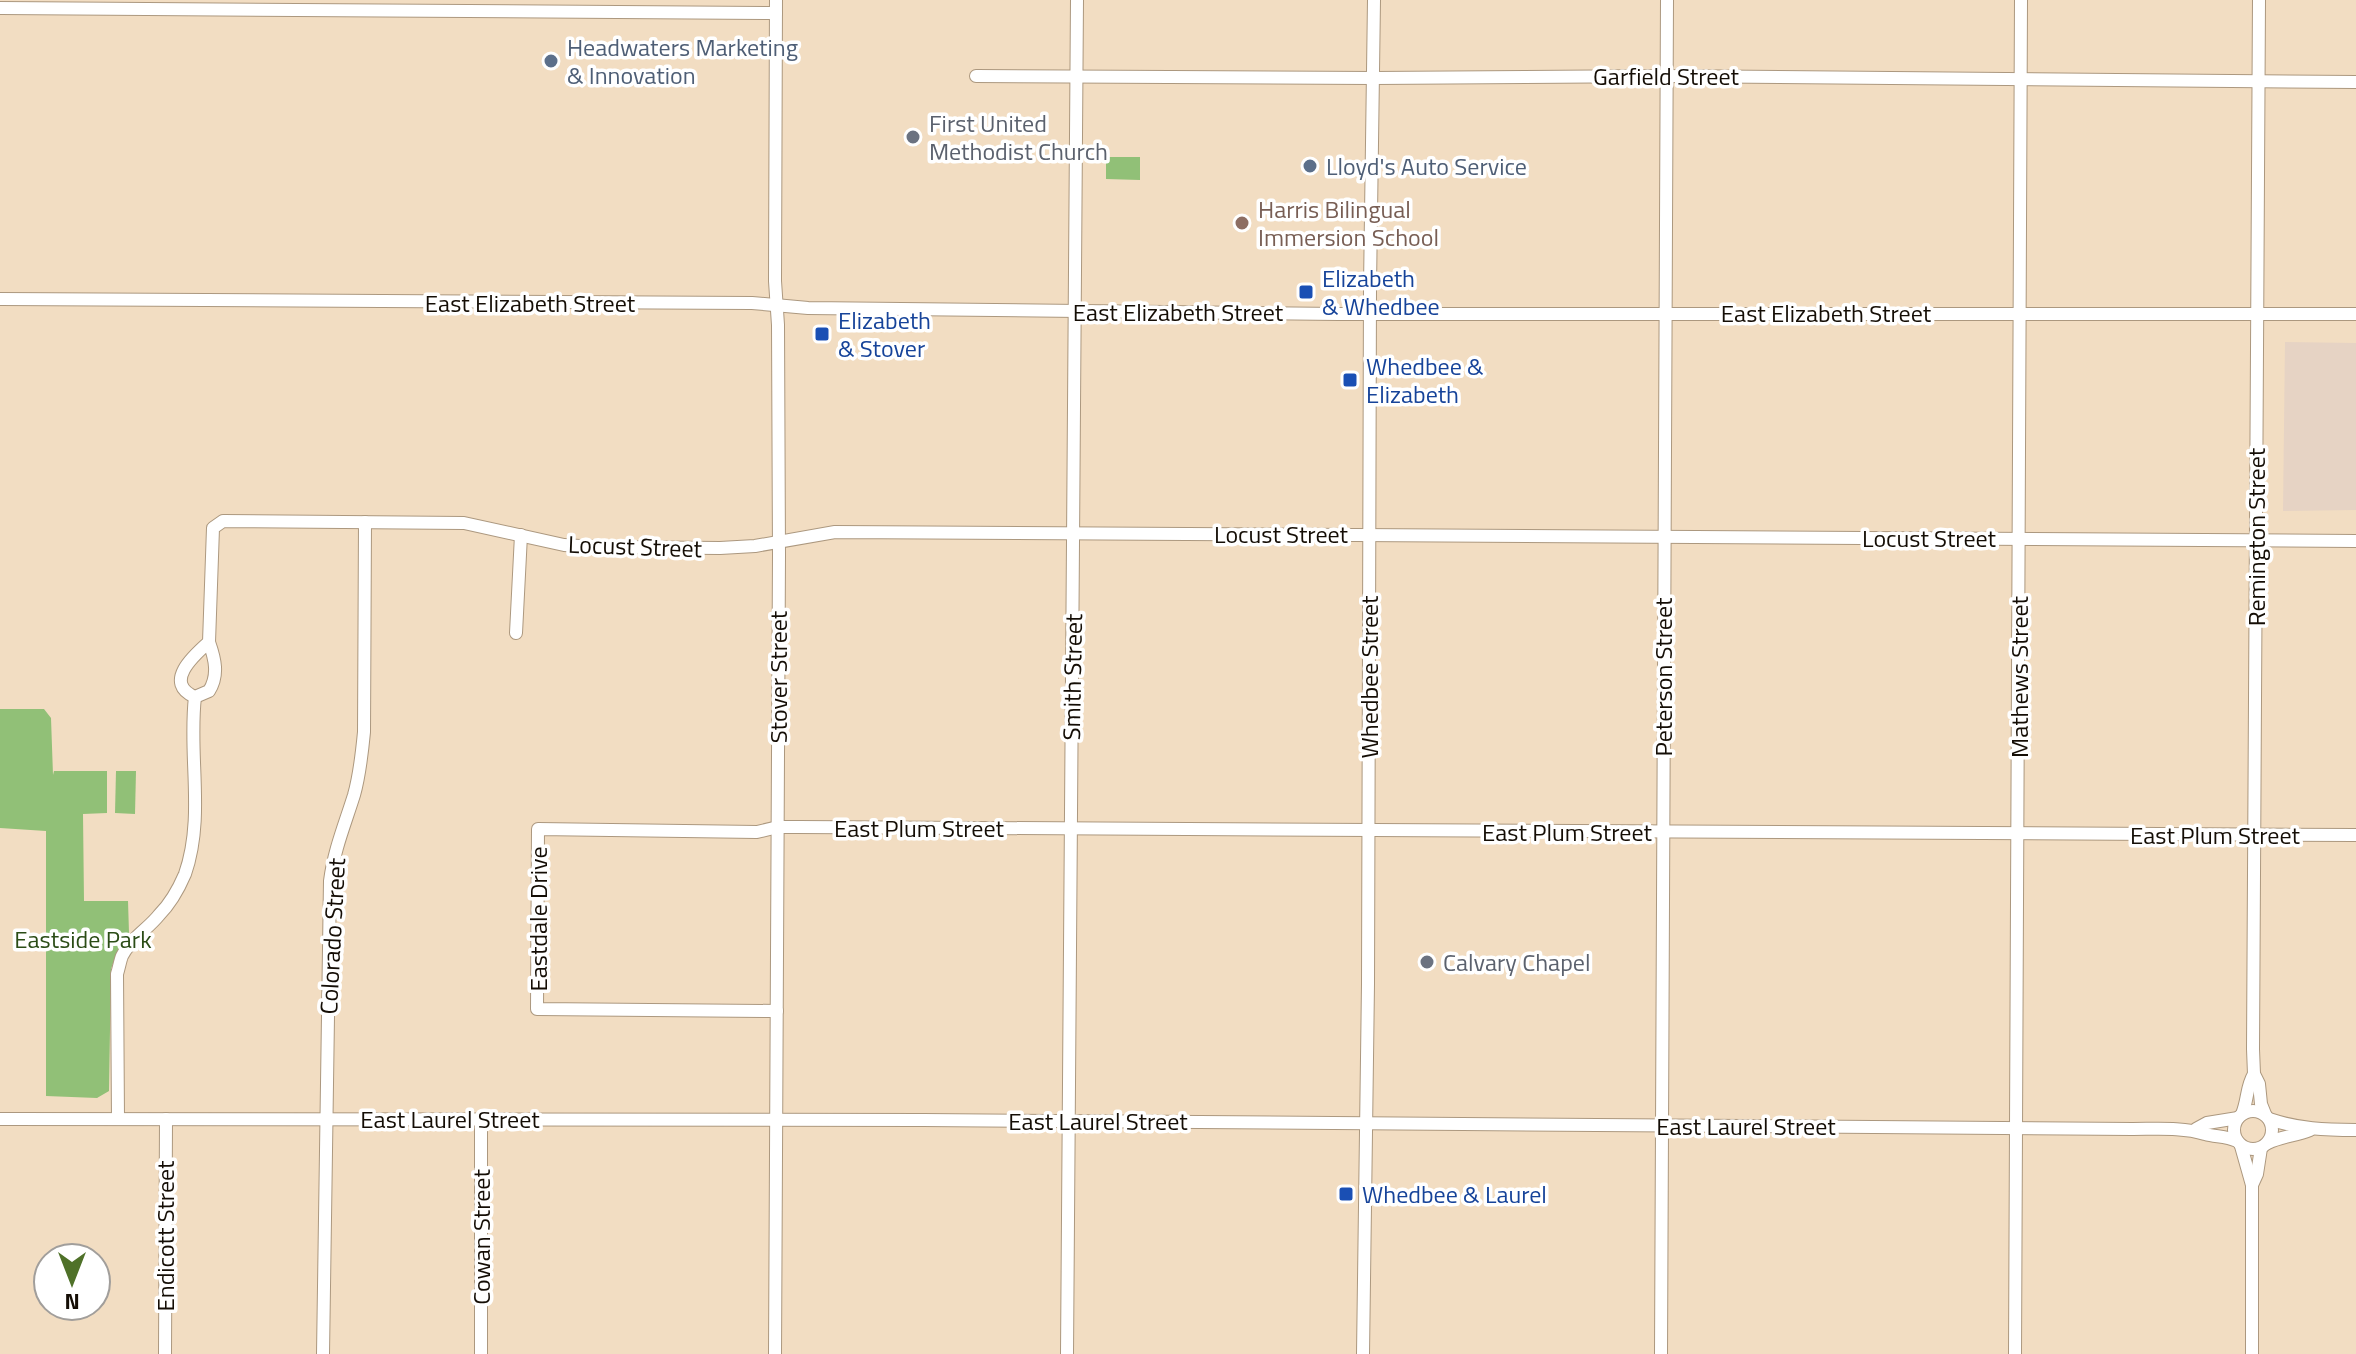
<svg xmlns="http://www.w3.org/2000/svg" width="2356" height="1354" font-family="'Titillium Web',sans-serif">
  <style>
    .commercial { fill: #e6d3c4 }
    .green { fill: #91c077 }
    .lines { fill: none; stroke-linecap: round; stroke-linejoin: round }
    .street-casing { stroke: #ac987f; stroke-width: 14 }
    .street { stroke: #fff; stroke-width: 12 }
    .service-dot { fill: #5c6f8a; stroke: #fff; stroke-width: 3 }
    .worship-dot { fill: #6b7280; stroke: #fff; stroke-width: 3 }
    .education-dot { fill: #8d6e63; stroke: #fff; stroke-width: 3 }
    .transit-dot { fill: #1a4fb4; stroke: #fff; stroke-width: 3 }
    .labels { text-anchor: middle; dominant-baseline: central; stroke-width: 7; stroke-linejoin: round; paint-order: stroke }
    .service-label { font-size: 24px; fill: #4e5e75; stroke: #fff; text-anchor: start }
    .street-label { font-size: 24px; fill: #140d05; stroke: #fff }
    .worship-label { font-size: 24px; fill: #5b616d; stroke: #fff; text-anchor: start }
    .education-label { font-size: 24px; fill: #785e54; stroke: #fff; text-anchor: start }
    .transit-label { font-size: 24px; fill: #164399; stroke: #fff; text-anchor: start }
    .park-label { font-size: 24px; fill: #2b4c16; stroke: #fff }
  </style>
  <rect width="100%" height="100%" fill="#f2ddc2"/>
  <polygon class="commercial" points="2285,342 2356,343 2356,510 2283,511"/>
  <g class="green">
    <polygon points="1106,157 1140,157 1140,180 1106,179"/>
    <polygon points="0,709 44,709 51,718 53,775 54,771 107,771 107,813 83,814 84,901 128,901 129,933 117,952 111,969 109,1091 97,1098 46,1096 46,831 0,828"/>
    <polygon points="116,771 136,771 135,814 115,813"/>
  </g>
  <g class="lines">
    <g class="street-casing">
      <g id="street">
        <polyline points="2259,0 2253,1049 2254,1074 2259,1084 2261,1104 2265,1114"/>
        <polyline points="0,8 776,13"/>
        <polyline points="976,76 1374,78 1666,76 2356,82"/>
        <polyline points="0,299 752,303 808,308 1339,314 2356,314"/>
        <polyline points="516,633 521,535"/>
        <path d="M209 642C215 659 219 675 209 691L195 697C163 683 193 656 209 642L213 528 223 521 464 523 564 545 597 547 720 548 755 546 835 532 2356 541"/>
        <polyline points="777,1011 537,1009 538,829 757,832 778,827 798,827 2356,835"/>
        <circle cx="2253" cy="1130" r="19"/>
        <path d="M2242 1114C2248 1100 2246 1087 2254 1074"/>
        <path d="M118 1118 117 974C119 968 120 961 122 956 130 939 148 929 159 915 170 904 179 888 185 874 205 817 188 755 195 697"/>
        <path d="M0 1119 923 1120 2133 1129C2157 1129 2183 1127 2205 1134 2216 1137 2226 1136 2237 1141"/>
        <path d="M2269 1119C2299 1129 2325 1130 2356 1130"/>
        <polyline points="2196,1129 2207,1123 2238,1118"/>
        <path d="M2268 1143C2282 1136 2296 1136 2310 1130"/>
        <polyline points="2241,1146 2252,1185 2252,1354"/>
        <polyline points="2252,1185 2257,1174 2261,1148"/>
        <polyline points="165,1354 166,1119"/>
        <path d="M323 1354 330 881C334 850 345 824 354 795 360 774 362 753 364 732L365 522"/>
        <polyline points="481,1354 481,1119"/>
        <polyline points="775,1354 779,555 778,325 775,281 776,0"/>
        <polyline points="1067,1354 1077,0"/>
        <polyline points="1363,1354 1368,984 1370,287 1374,0"/>
        <polyline points="1661,1354 1667,0"/>
        <polyline points="2015,1354 2021,0"/>
      </g>
    </g>
    <use href="#street" class="street"/>
  </g>
  <g class="service-dot">
    <circle cx="551" cy="61" r="8"/>
    <circle cx="1310" cy="166" r="8"/>
  </g>
  <g class="worship-dot">
    <circle cx="913" cy="137" r="8"/>
    <circle cx="1427" cy="962" r="8"/>
  </g>
  <circle class="education-dot" cx="1242" cy="223" r="8"/>
  <g class="transit-dot">
    <rect x="1298" y="284" width="16" height="16" rx="4"/>
    <rect x="814" y="326" width="16" height="16" rx="4"/>
    <rect x="1342" y="372" width="16" height="16" rx="4"/>
    <rect x="1338" y="1186" width="16" height="16" rx="4"/>
  </g>
  <g class="labels">
    <g class="service-label">
      <text x="567" y="47">Headwaters Marketing<tspan x="567" dy="28">&amp; Innovation</tspan></text>
      <text x="1326" y="166">Lloyd's Auto Service</text>
    </g>
    <g class="street-label">
      <text x="1666" y="76">Garfield Street</text>
      <text x="530" y="303">East Elizabeth Street</text>
      <text x="1178" y="312">East Elizabeth Street</text>
      <text x="1826" y="313">East Elizabeth Street</text>
      <text x="1281" y="534">Locust Street</text>
      <text transform="translate(2256 537) rotate(-90)">Remington Street</text>
      <text x="1929" y="538">Locust Street</text>
      <text transform="translate(635 546) rotate(2)">Locust Street</text>
      <text transform="translate(778 677) rotate(-90)">Stover Street</text>
      <text transform="translate(1072 677) rotate(-89)">Smith Street</text>
      <text transform="translate(1369 677) rotate(-90)">Whedbee Street</text>
      <text transform="translate(1663 677) rotate(-90)">Peterson Street</text>
      <text transform="translate(2019 677) rotate(-90)">Mathews Street</text>
      <text x="919" y="828">East Plum Street</text>
      <text x="1567" y="832">East Plum Street</text>
      <text x="2215" y="835">East Plum Street</text>
      <text transform="translate(538 919) rotate(-90)">Eastdale Drive</text>
      <text transform="translate(332 936) rotate(-87)">Colorado Street</text>
      <text x="450" y="1119">East Laurel Street</text>
      <text x="1098" y="1121">East Laurel Street</text>
      <text x="1746" y="1126">East Laurel Street</text>
      <text transform="translate(165 1236) rotate(-90)">Endicott Street</text>
      <text transform="translate(481 1237) rotate(-90)">Cowan Street</text>
    </g>
    <g class="worship-label">
      <text x="929" y="123">First United<tspan x="929" dy="28">Methodist Church</tspan></text>
      <text x="1443" y="962">Calvary Chapel</text>
    </g>
    <g class="education-label">
      <text x="1258" y="209">Harris Bilingual<tspan x="1258" dy="28">Immersion School</tspan></text>
    </g>
    <g class="transit-label">
      <text x="1322" y="278">Elizabeth<tspan x="1322" dy="28">&amp; Whedbee</tspan></text>
      <text x="838" y="320">Elizabeth<tspan x="838" dy="28">&amp; Stover</tspan></text>
      <text x="1366" y="366">Whedbee &amp;<tspan x="1366" dy="28">Elizabeth</tspan></text>
      <text x="1362" y="1194">Whedbee &amp; Laurel</text>
    </g>
    <g class="park-label">
      <text x="83" y="939">Eastside Park</text>
    </g>
  </g>
  <g transform="translate(72 1282) rotate(180)"><circle r="38" fill="#ffffff" stroke="#a19e9b" stroke-width="2"/>
  <path d="M0-6L14 30L0 20L-14 30Z" fill="#4f7129"/>
  <text y="-12" font-size="22" font-weight="bold" text-anchor="middle" fill="#140d05">N</text>
  </g>
</svg>
